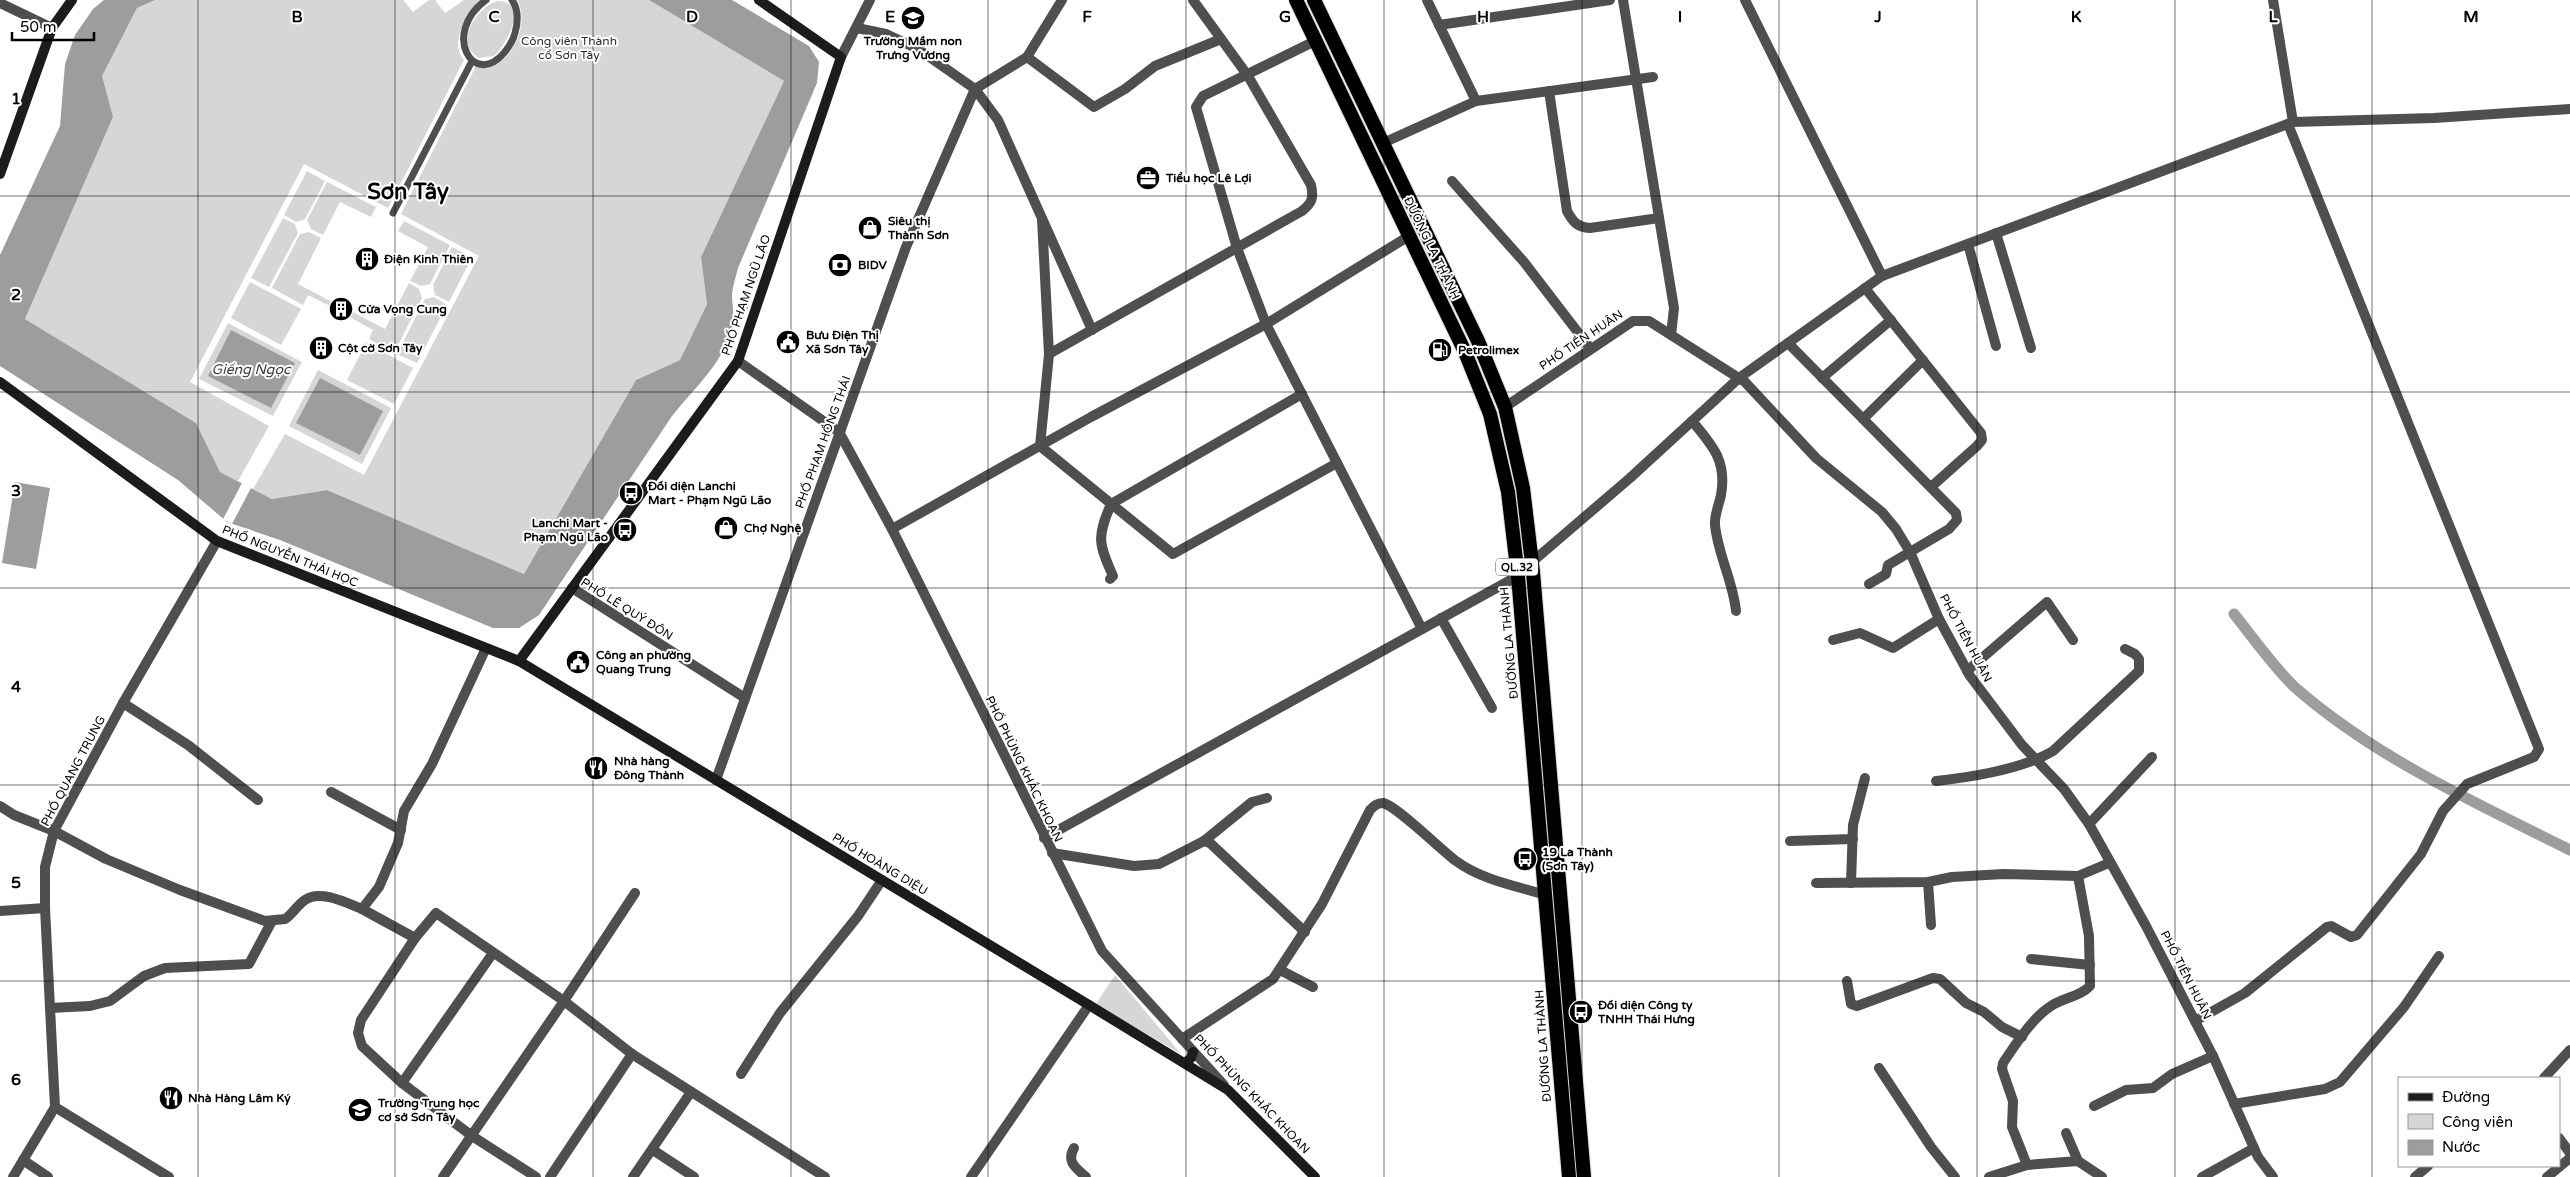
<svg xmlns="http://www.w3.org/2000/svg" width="2570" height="1177" font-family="'Varela Round',sans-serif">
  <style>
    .green { fill: #d6d6d6 }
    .water { fill: #9d9d9d }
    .pier { fill: #fff }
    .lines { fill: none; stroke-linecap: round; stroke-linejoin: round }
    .canal { stroke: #9d9d9d; stroke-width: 11 }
    .trunk-casing { stroke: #dbdbdb; stroke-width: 16 }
    .pedestrian { stroke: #4f4f4f; stroke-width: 7 }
    .minor { stroke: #4f4f4f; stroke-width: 10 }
    .tertiary { stroke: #4f4f4f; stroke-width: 10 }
    .secondary { stroke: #1c1c1c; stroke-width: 10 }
    .trunk { stroke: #000; stroke-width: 14 }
    .grid { fill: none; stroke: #000; stroke-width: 1; stroke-opacity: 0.55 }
    .labels { text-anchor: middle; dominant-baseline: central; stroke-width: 4; stroke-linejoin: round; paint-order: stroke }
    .shield { fill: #fff; stroke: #4c4c4c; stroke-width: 1 }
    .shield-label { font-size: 11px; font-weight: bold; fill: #000 }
    .park-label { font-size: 12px; fill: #2d2d2d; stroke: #fff }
    .poi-label { font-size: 12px; font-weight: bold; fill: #000; stroke: #fff; text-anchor: start }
    .street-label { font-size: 12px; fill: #000; stroke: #fff }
    .water-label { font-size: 14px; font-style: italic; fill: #3e3e3e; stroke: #fff }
    .town-label { font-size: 22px; font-weight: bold; fill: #000; stroke: #fff }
    .grid-label { font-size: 16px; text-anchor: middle; font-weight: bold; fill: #000; stroke: #fff; stroke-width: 4; stroke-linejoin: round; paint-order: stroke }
  </style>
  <rect width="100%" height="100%" fill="#fff"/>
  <g class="green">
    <path d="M155 0H403L413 12 429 0H435L445 13 464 0H482C468 13 448 42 464 60L388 208 304 164 190 382 269 426 238 481 220 472 196 423 25 319 113 117 101 76 137 8Z"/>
    <path d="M517 0H649L784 81 701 257 707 304 680 360 636 380 524 574 327 490 272 499 253 489 285 434 364 475 479 256 401 214 476 66C508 76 532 24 517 0Z"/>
    <path d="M497 1C530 0 507 45 494 56L479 58C453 44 476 8 497 1Z"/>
    <polygon points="307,171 325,181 305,219 296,222 284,215"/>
    <polygon points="327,182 376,207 371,217 340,202 323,235 311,229 307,220"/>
    <polygon points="283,218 295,224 298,233 269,287 251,278"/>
    <polygon points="404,221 450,245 430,284 421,286 410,281 428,247 398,231"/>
    <polygon points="309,232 321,238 298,284 334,303 332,307 308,295 303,305 272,288 300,234"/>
    <polygon points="452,247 472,257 449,302 435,295 433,285"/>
    <polygon points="250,282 301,309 281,345 231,318"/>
    <polygon points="409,283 419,289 422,298 394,353 369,339 373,330 348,316 351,311 385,329"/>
    <polygon points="434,297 447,305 417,363 397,354 425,299"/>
    <polygon points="228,323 302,362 273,416 199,379"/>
    <polygon points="366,343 413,368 394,404 347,380"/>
    <polygon points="318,370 391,408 362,464 289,426"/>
    <polygon points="1115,975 1181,1054 1096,1004"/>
  </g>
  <g class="water">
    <path d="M104 0H155L137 8 102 76 113 117 25 319 196 423 220 472 272 499 327 490 524 574 636 380 680 360 707 304 701 257 784 81 649 0H732L809 46 819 62 817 83 738 268C736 276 733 285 732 294 732 305 735 318 732 328 722 365 695 387 672 416L539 615 519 628H493L280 540 227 522 178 480 0 366V255L60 126 65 64 75 35 93 9Z"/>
    <polygon points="231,330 295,363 271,408 208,376"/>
    <polygon points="320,378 383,411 360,455 296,423"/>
    <polygon points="15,482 50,488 36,569 2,563"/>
  </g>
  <polygon class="pier" points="242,483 251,488 232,524 223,519"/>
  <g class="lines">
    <path class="canal" d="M2234 614C2252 636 2277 672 2298 690 2378 759 2476 803 2570 850"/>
    <g class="trunk-casing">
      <g id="trunk">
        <polyline points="1296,0 1465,352 1490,414 1508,492 1518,576 1569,1177"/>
        <polyline points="1314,0 1478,341 1505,407 1523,488 1533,572 1584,1177"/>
      </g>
    </g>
    <g class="pedestrian">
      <path d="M486 0C441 33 473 89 504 53 509 47 513 41 515 33 518 22 519 10 512 0"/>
      <polyline points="393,213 472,61"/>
    </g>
    <g class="minor">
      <polyline points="1427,0 1476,101"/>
      <polyline points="1623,0 1674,308 1671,335"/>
      <polyline points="1745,0 1882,276"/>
      <polyline points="0,3 52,28"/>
      <polyline points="1439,25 1610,0"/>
      <polyline points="857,28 886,34 918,49 975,89 998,120 1092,330"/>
      <polyline points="1315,41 1203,96 1196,107 1237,248 1266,324 1422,629"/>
      <polyline points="1027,57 1094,107 1125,89 1155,66 1221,39"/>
      <polyline points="975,89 1027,57 1062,0"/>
      <path d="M1549 91 1567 211C1573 222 1577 227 1590 228L1659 218"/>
      <polyline points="2293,122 2434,118 2570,109"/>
      <polyline points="1383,143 1476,101 1653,77"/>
      <polyline points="1452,181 1524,262 1590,348"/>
      <polyline points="1042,219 1049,354 1040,446 1173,554 1337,463"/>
      <polyline points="1996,233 2031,348"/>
      <polyline points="1968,244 1996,346"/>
      <polyline points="1865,288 1981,433 1982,440 1977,446 1931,487"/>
      <polyline points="1788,343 1956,513 1957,520 1949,529 1888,565 1886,574 1869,584"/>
      <path d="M1049 354 1302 211C1312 203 1314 198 1311 185L1248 76 1193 0"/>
      <polyline points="1822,378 1891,320"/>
      <polyline points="1505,407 1633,321 1649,321 1745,382 1816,458 1882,512 1896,529 1910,552 1939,619 1970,676 2022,745 2064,789 2089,824 2146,926 2213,1056 2258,1157 2273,1177"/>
      <polyline points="1863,419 1923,360"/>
      <path d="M1692 421C1713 446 1727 461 1721 495 1719 505 1714 516 1715 525 1718 555 1733 581 1736 611"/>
      <polyline points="892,529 1091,417 1266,324 1409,236"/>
      <polyline points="1532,562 1630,478 1739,378 1882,276 2293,122 2273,0"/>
      <path d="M1110 579 1113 576C1098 543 1097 537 1111 504L1302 394"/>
      <polyline points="572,588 745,698"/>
      <polyline points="1441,618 1492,708"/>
      <polyline points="1833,640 1860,633 1893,648 1939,619"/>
      <polyline points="1967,671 2047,602 2073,640"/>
      <polyline points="123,703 188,745 258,800"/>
      <polyline points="716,780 906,247 975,89"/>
      <path d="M1936 781C1972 777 2023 769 2053 751L2139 671V659L2135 654 2125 649"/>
      <polyline points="331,792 401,830"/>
      <path d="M0 806 14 815 54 831 106 859 180 890 265 921 285 919C293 914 297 905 305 900 320 889 347 903 362 909L379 887 398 843 404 811 432 764 486 648"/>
      <polyline points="2089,824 2152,757"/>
      <polyline points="1044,838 1518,576"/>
      <polyline points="1204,841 1252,802 1267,798"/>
      <polyline points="1790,841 1853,839"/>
      <polyline points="1052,853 1134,866 1159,864 1204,841 1210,843 1305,932"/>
      <polyline points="1928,882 1931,925"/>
      <polyline points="1816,883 1928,882 1952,877 2003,874 2078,876 2109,863"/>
      <polyline points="1851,883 1853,825 1865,778"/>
      <polyline points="362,909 415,938"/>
      <polyline points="0,911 45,908"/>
      <polyline points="2031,959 2090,965"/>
      <polyline points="1280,970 1313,987"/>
      <polyline points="1847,981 1851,1004 1857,1006 1933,978 1940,979 1966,1003 1984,1012 2002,1027 2022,1037"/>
      <polyline points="50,1008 90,1006 110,1001 144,976 165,968 249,964 272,921"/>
      <polyline points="2195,1021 2245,993 2327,927 2331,926 2351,937 2357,935 2421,854 2443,811 2467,784 2534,757 2539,749 2288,124"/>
      <path d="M1182 1039 1273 979 1322 904 1370 810C1374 806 1377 803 1383 803 1397 806 1441 850 1456 861 1482 880 1516 886 1546 895"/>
      <polyline points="1879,1068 1931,1147 1955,1177"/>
      <polyline points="741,1074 780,1013 858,916 882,880"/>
      <polyline points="2544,1078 2570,1050"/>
      <polyline points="402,1083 493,953"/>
      <polyline points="2234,1104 2325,1089 2340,1082 2404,1007 2439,956"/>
      <polyline points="2094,1106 2126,1090 2153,1088 2172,1074 2213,1056"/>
      <polyline points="55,1107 169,1177"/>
      <polyline points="2066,1133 2078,1161"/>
      <polyline points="2559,1138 2570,1153"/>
      <path d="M1074 1148C1066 1162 1076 1168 1086 1177"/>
      <polyline points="653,1150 694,1177"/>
      <polyline points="23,1160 48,1177"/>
      <path d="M2027 1165 2012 1127 2013 1101 2002 1069 2003 1063C2016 1044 2032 1018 2051 1006 2063 998 2081 996 2090 986L2089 936 2078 876"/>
      <polyline points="443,1177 564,1001 635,893"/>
      <polyline points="536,1177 472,1136 402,1083 362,1046 358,1033 361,1020 415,938 436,913 564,1001 632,1054 825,1177"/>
      <polyline points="550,1177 632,1054"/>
      <polyline points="633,1177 691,1092"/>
      <polyline points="971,1177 1089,1005"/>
      <polyline points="1989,1177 2027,1165 2078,1161 2102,1177"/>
      <polyline points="2202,1177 2254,1148"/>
      <polyline points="2415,1177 2428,1166"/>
      <polyline points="2547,1177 2570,1158"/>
    </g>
    <g class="tertiary">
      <polyline points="841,57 870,0"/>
      <polyline points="738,361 839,432 892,529 1102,951 1224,1085"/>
      <polyline points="13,1177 55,1107 45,908 45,867 54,831 123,703 217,541"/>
    </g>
    <g class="secondary">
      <polyline points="0,174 52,28 72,0"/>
      <polyline points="0,382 217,541 519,661 1089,1005 1228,1090 1315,1177"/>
      <polyline points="519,661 738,361 841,57 759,0"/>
      <polyline points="1185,1063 1191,1058 1193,1052"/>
    </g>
    <use href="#trunk" class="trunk"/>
  </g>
  <path class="grid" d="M198 0V1177M395 0V1177M593 0V1177M791 0V1177M988 0V1177M1186 0V1177M1384 0V1177M1582 0V1177M1779 0V1177M1977 0V1177M2175 0V1177M2372 0V1177M0 196H2570M0 392H2570M0 588H2570M0 785H2570M0 981H2570"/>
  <defs>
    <g id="school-disc" transform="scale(1.25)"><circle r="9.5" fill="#000" stroke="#fff"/><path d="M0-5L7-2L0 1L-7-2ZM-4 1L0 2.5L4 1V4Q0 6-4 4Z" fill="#fff"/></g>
    <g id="office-disc" transform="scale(1.25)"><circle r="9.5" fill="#000" stroke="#fff"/><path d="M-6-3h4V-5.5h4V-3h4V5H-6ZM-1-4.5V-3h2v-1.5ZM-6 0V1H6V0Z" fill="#fff"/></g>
    <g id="shop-disc" transform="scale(1.25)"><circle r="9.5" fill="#000" stroke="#fff"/><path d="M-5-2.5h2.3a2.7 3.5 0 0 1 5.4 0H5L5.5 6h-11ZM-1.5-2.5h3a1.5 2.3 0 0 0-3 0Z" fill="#fff"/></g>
    <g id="building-disc" transform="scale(1.25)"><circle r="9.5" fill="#000" stroke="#fff"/><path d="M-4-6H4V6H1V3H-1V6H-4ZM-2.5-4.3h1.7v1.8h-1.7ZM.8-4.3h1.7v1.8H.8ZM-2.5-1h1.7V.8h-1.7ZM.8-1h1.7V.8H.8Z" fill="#fff"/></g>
    <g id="bank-disc" transform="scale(1.25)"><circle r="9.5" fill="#000" stroke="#fff"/><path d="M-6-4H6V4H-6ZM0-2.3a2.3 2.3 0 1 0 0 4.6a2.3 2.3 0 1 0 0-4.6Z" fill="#fff"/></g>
    <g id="civic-disc" transform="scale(1.25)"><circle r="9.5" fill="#000" stroke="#fff"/><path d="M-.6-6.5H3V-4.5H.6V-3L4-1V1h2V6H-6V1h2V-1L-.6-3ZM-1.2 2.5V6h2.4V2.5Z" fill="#fff"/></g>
    <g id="fuel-disc" transform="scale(1.25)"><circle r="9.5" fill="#000" stroke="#fff"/><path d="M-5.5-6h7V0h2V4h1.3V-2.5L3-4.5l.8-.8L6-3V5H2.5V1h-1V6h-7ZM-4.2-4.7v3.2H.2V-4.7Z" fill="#fff"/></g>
    <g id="bus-disc" transform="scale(1.25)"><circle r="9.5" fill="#000" stroke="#fff"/><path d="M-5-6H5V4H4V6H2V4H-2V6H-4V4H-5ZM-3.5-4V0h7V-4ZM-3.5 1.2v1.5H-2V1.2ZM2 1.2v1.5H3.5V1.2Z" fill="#fff"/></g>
    <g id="restaurant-disc" transform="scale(1.25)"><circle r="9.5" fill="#000" stroke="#fff"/><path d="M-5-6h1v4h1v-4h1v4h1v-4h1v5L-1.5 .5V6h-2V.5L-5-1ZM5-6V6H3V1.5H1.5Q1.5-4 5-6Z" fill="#fff"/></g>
  </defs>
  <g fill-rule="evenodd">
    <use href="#school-disc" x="913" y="18"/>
    <use href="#office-disc" x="1148" y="178"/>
    <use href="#shop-disc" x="870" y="228"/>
    <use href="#building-disc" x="367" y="259"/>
    <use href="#bank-disc" x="840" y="265"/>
    <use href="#building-disc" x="341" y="309"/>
    <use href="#civic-disc" x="788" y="342"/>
    <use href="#building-disc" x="321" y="348"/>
    <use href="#fuel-disc" x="1440" y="350"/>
    <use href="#bus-disc" x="631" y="493"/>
    <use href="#shop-disc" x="726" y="528"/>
    <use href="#bus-disc" x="625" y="530"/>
    <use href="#civic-disc" x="578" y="662"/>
    <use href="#restaurant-disc" x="596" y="768"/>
    <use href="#bus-disc" x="1525" y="859"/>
    <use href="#bus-disc" x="1581" y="1012"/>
    <use href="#restaurant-disc" x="171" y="1098"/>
    <use href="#school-disc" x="360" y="1110"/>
  </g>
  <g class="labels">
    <rect class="shield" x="1496" y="558.5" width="42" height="17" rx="4"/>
    <g class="shield-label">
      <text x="1517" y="567">QL.32</text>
    </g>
    <g class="park-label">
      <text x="569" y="41">Công viên Thành<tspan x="569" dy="14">cổ Sơn Tây</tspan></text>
    </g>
    <g class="poi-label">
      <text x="913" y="41" text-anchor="middle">Trường Mầm non<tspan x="913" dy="14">Trưng Vương</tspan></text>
      <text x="1166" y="178">Tiểu học Lê Lợi</text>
      <text x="888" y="221">Siêu thị<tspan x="888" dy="14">Thành Sơn</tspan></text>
      <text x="384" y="259">Điện Kinh Thiên</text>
      <text x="858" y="265">BIDV</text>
      <text x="358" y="309">Cửa Vọng Cung</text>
      <text x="806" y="335">Bưu Điện Thị<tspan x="806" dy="14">Xã Sơn Tây</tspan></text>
      <text x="338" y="348">Cột cờ Sơn Tây</text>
      <text x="1458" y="350">Petrolimex</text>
      <text x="648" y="486">Đối diện Lanchi<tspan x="648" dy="14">Mart - Phạm Ngũ Lão</tspan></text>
      <text x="608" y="523" text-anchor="end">Lanchi Mart -<tspan x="608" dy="14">Phạm Ngũ Lão</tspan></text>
      <text x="744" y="528">Chợ Nghệ</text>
      <text x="596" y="655">Công an phường<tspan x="596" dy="14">Quang Trung</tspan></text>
      <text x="614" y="761">Nhà hàng<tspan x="614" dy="14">Đông Thành</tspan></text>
      <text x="1542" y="852">19 La Thành<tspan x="1542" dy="14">(Sơn Tây)</tspan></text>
      <text x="1598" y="1005">Đối diện Công ty<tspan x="1598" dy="14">TNHH Thái Hưng</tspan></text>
      <text x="188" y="1098">Nhà Hàng Lâm Ký</text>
      <text x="378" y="1103">Trường Trung học<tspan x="378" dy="14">cơ sở Sơn Tây</tspan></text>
    </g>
    <g class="street-label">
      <text transform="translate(1432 248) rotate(64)">ĐƯỜNG LA THÀNH</text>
      <text transform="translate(746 295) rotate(-71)">PHỐ PHẠM NGŨ LÃO</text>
      <text transform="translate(1581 340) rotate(-34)">PHỐ TIỀN HUÂN</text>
      <text transform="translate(823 442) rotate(-70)">PHỐ PHẠM HỒNG THÁI</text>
      <text transform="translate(290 556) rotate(22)">PHỐ NGUYỄN THÁI HỌC</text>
      <text transform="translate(627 609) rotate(32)">PHỐ LÊ QUÝ ĐÔN</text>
      <text transform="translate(1966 638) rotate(62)">PHỐ TIỀN HUÂN</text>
      <text transform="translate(1509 643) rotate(-95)">ĐƯỜNG LA THÀNH</text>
      <text transform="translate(1024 769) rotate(64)">PHỐ PHÙNG KHẮC KHOAN</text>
      <text transform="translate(73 771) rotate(-62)">PHỐ QUANG TRUNG</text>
      <text transform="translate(880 864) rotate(31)">PHỐ HOÀNG DIỆU</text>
      <text transform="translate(2186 975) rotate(63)">PHỐ TIỀN HUÂN</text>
      <text transform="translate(1543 1046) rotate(-94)">ĐƯỜNG LA THÀNH</text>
      <text transform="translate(1252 1094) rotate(46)">PHỐ PHÙNG KHẮC KHOAN</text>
    </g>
    <g class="water-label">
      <text x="251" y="369">Giếng Ngọc</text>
    </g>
    <g class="town-label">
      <text x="408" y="192">Sơn Tây</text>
    </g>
  </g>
  <g class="grid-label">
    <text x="297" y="22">B</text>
    <text x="494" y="22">C</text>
    <text x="692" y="22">D</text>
    <text x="890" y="22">E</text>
    <text x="1087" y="22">F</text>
    <text x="1285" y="22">G</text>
    <text x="1483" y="22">H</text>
    <text x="1680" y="22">I</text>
    <text x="1878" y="22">J</text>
    <text x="2076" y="22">K</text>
    <text x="2273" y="22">L</text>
    <text x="2471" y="22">M</text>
    <text x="16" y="104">1</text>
    <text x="16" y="300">2</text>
    <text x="16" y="496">3</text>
    <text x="16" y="692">4</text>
    <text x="16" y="888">5</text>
    <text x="16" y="1085">6</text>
  </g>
  <rect x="2398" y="1077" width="162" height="90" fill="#ffffff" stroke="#999999"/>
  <rect x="2408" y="1093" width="25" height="8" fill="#1c1c1c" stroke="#999999"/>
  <text x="2442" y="1102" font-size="15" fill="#000000">Đường</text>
  <rect x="2408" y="1114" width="25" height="15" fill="#d6d6d6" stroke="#999999"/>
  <text x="2442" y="1127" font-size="15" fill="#000000">Công viên</text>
  <rect x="2408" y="1140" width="25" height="15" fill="#9d9d9d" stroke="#999999"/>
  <text x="2442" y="1152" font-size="15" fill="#000000">Nước</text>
  <path d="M12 32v8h82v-8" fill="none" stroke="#000000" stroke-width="2.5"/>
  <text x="20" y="32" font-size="15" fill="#000000" stroke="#ffffff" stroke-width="4" paint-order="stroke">50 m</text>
</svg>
